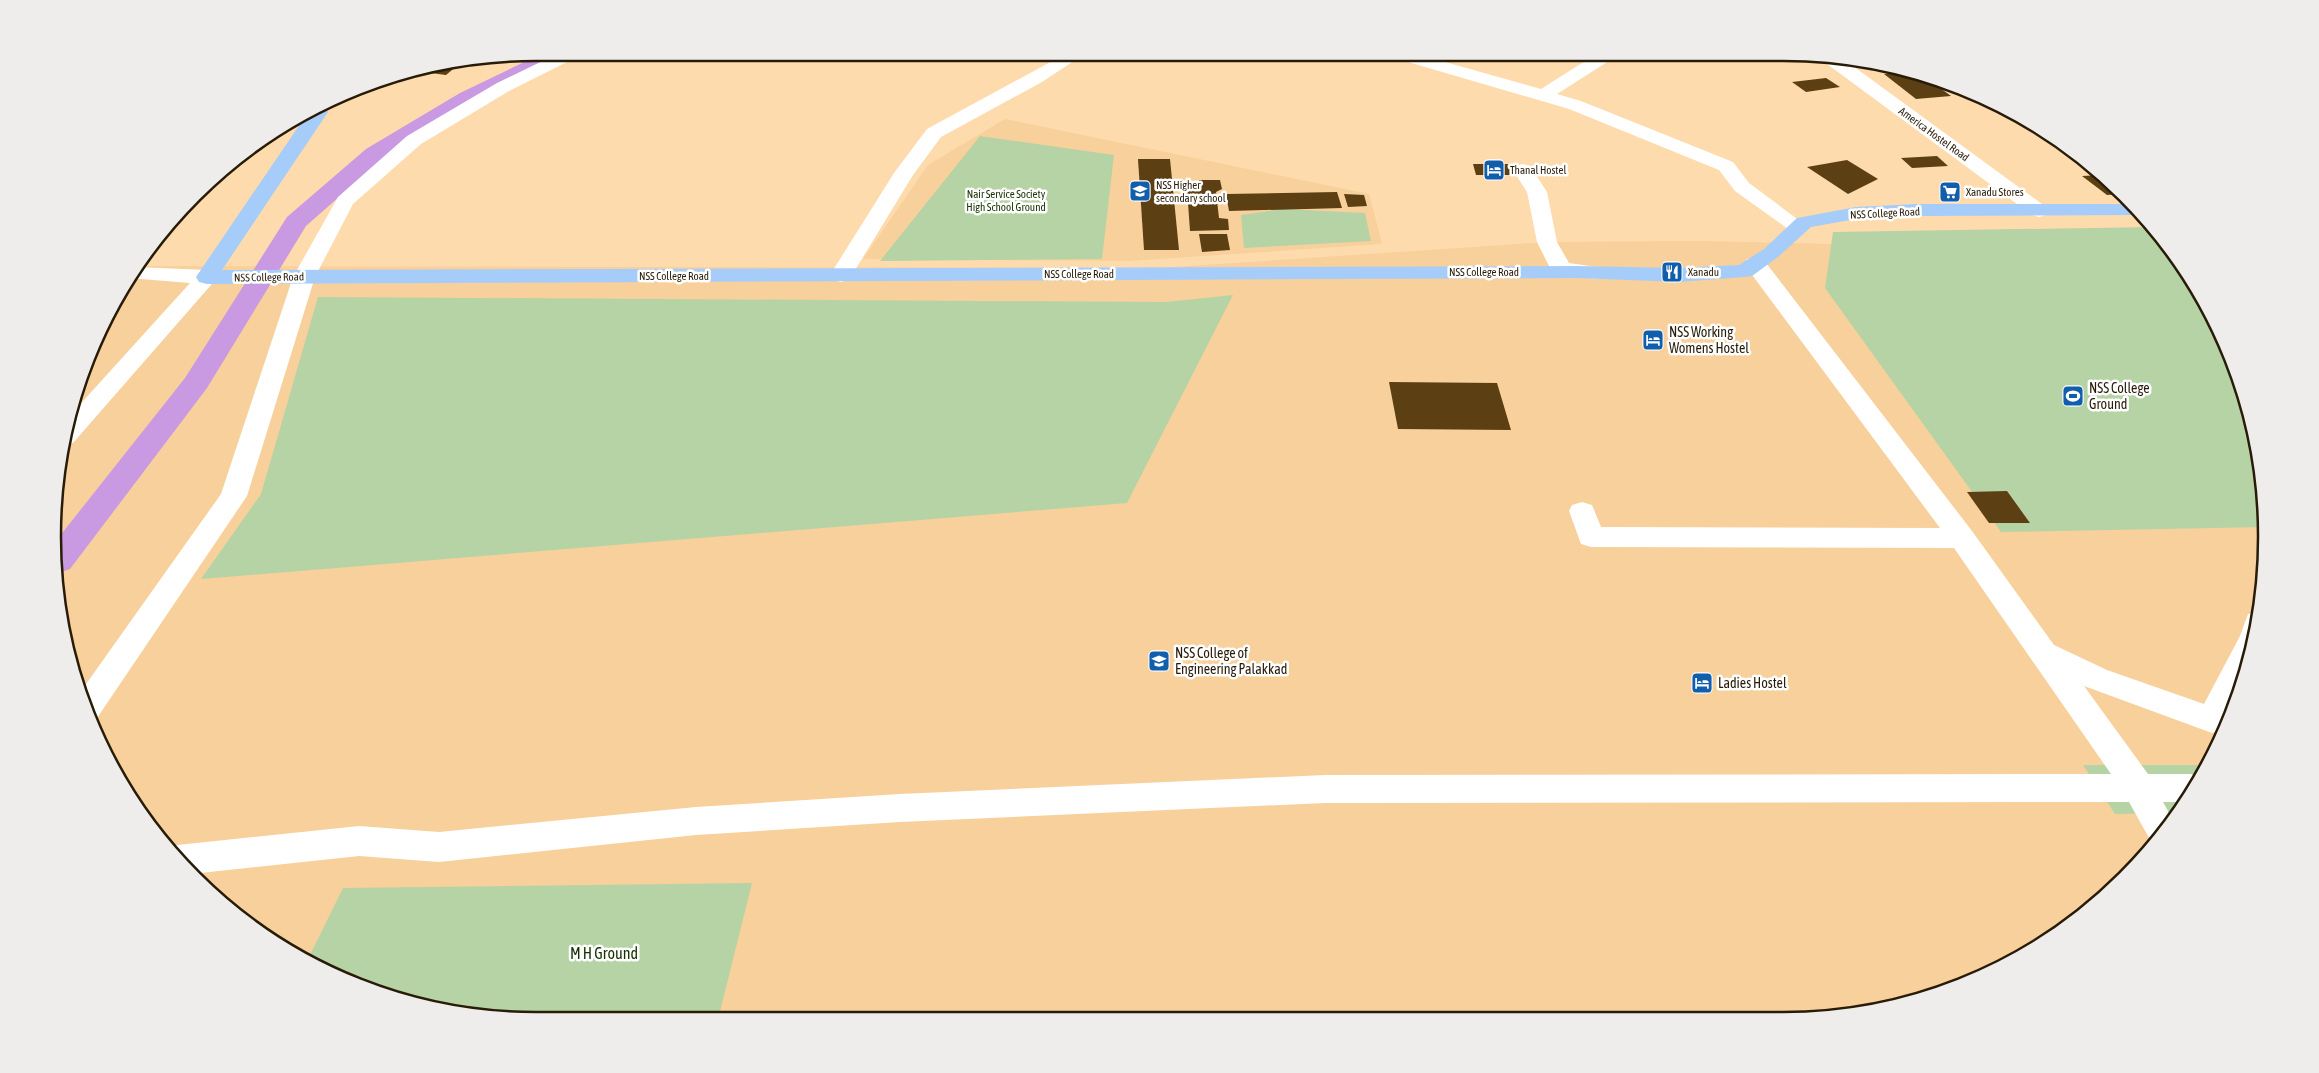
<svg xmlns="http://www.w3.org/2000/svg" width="2319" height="1073" font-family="'Asap Condensed',sans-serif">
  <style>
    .built { fill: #f8d09b }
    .green { fill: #b6d3a5 }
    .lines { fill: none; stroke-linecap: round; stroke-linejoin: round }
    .canal { fill: #c99ae1; fill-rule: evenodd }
    .building { fill: #5c3f12 }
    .minor { fill: #fff; fill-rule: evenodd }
    .major { fill: #a6ccfa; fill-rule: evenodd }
    .labels { text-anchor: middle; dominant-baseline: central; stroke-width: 5; stroke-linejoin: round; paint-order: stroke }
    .far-street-label { font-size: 11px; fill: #281c09; stroke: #fff }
    .far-poi-label { font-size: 11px; fill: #281c09; stroke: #fff; text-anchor: start }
    .far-park-label { font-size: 11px; fill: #163200; stroke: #fff }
    .poi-label { font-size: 14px; fill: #281c09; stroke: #fff; text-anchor: start }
    .near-park-label { font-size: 16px; fill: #163200; stroke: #fff }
    .rim { fill: none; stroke: #281c09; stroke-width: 2.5 }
  </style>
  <rect width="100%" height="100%" fill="#fedbac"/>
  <g class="built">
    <polygon points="1005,119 1369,194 1382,244 1129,261 863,259 928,165"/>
    <polygon points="1697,241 1832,244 2185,267 2230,351 2257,442 2266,536 2257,631 2230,721 2167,831 2077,920 1968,984 1846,1016 536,1020 442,1011 352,984 218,901 172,855 117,778 78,692 57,600 62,442 117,295 138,266 1158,268 1547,242"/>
  </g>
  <g class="green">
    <polygon points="980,136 1114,155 1102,259 880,261"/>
    <polygon points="1283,209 1365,213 1371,241 1244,248 1241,215"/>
    <polygon points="2152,227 2185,267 2230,351 2257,442 2266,527 2001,532 1825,288 1833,232"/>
    <polygon points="1233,295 1127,503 201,579 261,494 318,297 1166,302"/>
    <polygon points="2083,765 2197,765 2201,771 2177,813 2115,814"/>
    <polygon points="752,883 718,1020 536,1020 442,1011 352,984 309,957 343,888"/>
  </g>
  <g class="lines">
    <polygon class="canal" points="543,53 568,53 565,57 474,101 382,159 306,226 207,388 70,569 58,573 59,537 185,378 287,217 366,149 460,93"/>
  </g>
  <g class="building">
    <polygon points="1003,53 1028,53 1025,61 1000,60"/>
    <polygon points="458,65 446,75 423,72 423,71"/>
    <polygon points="1910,72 1924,76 1951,96 1916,99 1884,74"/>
    <polygon points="1826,78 1840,87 1806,92 1792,82"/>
    <polygon points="1937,156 1948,166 1912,168 1901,158"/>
    <polygon points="1138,159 1170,159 1179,250 1144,250"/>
    <polygon points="1847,160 1878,179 1848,194 1807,167"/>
    <polygon points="1473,164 1512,164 1515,175 1476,175"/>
    <polygon points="2101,175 2125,194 2107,195 2082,176"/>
    <polygon points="1199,180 1220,180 1222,189 1216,192 1219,218 1228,219 1229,230 1190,231 1187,189 1199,189"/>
    <polygon points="1337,192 1342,208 1229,211 1226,194"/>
    <polygon points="1344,194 1364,195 1367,206 1348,207"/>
    <polygon points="1199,234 1227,234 1230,250 1202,252"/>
    <polygon points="1389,382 1497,383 1511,430 1398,429"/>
    <polygon points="2007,491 2030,523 1989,523 1967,492"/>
  </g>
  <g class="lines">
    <g class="minor">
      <polygon points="559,53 579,53 577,57 509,91 421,144 353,204 315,277 247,496 97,718 91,720 79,694 221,494 293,277 338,197 407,136 497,83"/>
      <polygon points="1067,53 1086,53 1042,82 941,137 913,175 849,280 841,282 833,280 830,275 894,173 927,129"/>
      <polygon points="1389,53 1413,53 1541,89 1598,53 1617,53 1615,57 1557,94 1581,101 1733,162 1749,183 1808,227 1805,231 1798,233 1791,231 1735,191 1719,170 1569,109 1391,57"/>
      <polygon points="1821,56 1842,58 2046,207 2049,211 2046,215 2039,217 2032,215 1823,61"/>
      <polygon points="1523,164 1530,166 1547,192 1557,242 1569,263 1604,268 1607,273 1604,278 1596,279 1553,274 1537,242 1527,192 1513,170 1516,166"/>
      <path d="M1755 258 1763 259 1972 531 2054 645 2107 670 2204 704 2240 636 2248 614 2259 611C2255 651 2241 694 2223 729L2212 733 2084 686 2148 774H2191L2198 777 2183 802H2163L2173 820 2167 831 2153 845 2129 802 1325 803 900 822 696 835 439 862 359 856 191 874 167 848 177 845 359 826 439 832 696 807 900 794 1325 775 2111 774 1954 548 1591 547 1581 544 1569 511 1572 505 1582 502 1592 505 1601 527 1940 528 1744 264 1747 259Z"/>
      <polygon points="137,267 207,270 215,272 218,277 73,443 62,444 74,411 190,283 129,278"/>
    </g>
    <polygon class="major" points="323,105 328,112 222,270 1577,266 1679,268 1739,265 1764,249 1797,218 1856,207 1916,204 2133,204 2142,215 1916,216 1856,219 1811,227 1778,257 1752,276 1744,277 1679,282 1577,278 207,284 199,282 196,277 309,111"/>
  </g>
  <defs>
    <g id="hotel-square" transform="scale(1.125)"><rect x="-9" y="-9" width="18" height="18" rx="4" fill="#115ead" stroke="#fff"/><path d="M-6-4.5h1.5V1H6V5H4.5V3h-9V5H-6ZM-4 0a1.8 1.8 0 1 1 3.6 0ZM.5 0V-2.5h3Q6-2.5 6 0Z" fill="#fff"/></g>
    <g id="school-square" transform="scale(1.125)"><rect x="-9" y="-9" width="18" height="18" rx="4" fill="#115ead" stroke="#fff"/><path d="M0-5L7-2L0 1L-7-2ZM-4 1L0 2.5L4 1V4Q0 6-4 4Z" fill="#fff"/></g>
    <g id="supermarket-square" transform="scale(1.125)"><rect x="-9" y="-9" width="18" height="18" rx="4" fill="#115ead" stroke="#fff"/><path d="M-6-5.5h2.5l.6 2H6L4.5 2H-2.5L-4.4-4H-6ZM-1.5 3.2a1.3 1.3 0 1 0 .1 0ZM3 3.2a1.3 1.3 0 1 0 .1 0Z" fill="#fff"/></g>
    <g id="restaurant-square" transform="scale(1.125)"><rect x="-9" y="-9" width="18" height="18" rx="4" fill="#115ead" stroke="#fff"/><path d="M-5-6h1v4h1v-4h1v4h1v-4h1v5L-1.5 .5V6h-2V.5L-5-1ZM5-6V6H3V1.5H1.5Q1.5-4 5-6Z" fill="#fff"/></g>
    <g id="stadium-square" transform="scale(1.125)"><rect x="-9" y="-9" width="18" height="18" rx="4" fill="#115ead" stroke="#fff"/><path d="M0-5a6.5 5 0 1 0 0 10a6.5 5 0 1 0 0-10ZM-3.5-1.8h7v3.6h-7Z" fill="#fff"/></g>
    <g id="university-square" transform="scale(1.125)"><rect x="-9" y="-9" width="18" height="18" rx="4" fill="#115ead" stroke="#fff"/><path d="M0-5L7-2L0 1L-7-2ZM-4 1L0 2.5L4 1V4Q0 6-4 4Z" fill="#fff"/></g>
  </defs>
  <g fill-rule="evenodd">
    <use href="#hotel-square" x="1494" y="170"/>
    <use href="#school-square" x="1140" y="191"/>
    <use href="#supermarket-square" x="1950" y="192"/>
    <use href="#restaurant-square" x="1672" y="272"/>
    <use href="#hotel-square" x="1653" y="340"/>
    <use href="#stadium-square" x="2073" y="396"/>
    <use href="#university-square" x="1159" y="661"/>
    <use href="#hotel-square" x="1702" y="683"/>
  </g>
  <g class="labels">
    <g class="far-street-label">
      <text transform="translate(1934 134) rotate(36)">America Hostel Road</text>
      <text transform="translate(1885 213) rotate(-3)">NSS College Road</text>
      <text x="1484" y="272">NSS College Road</text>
      <text x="1079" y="274">NSS College Road</text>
      <text x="674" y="276">NSS College Road</text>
      <text transform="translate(269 277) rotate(-1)">NSS College Road</text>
    </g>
    <g class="far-poi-label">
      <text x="1510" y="170">Thanal Hostel</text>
      <text x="1156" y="185">NSS Higher<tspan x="1156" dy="13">secondary school</tspan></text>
      <text x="1966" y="192">Xanadu Stores</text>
      <text x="1688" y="272">Xanadu</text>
    </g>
    <g class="far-park-label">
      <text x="1006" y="194">Nair Service Society<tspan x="1006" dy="13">High School Ground</tspan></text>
    </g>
    <g class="poi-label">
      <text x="1669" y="332">NSS Working<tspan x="1669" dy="16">Womens Hostel</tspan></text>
      <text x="2089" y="388">NSS College<tspan x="2089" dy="16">Ground</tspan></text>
      <text x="1175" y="653">NSS College of<tspan x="1175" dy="16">Engineering Palakkad</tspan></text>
      <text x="1718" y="683">Ladies Hostel</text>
    </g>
    <g class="near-park-label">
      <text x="604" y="953">M H Ground</text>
    </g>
  </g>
  <path d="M0 0H2319V1073H0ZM536 61H1783A475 475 0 0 1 2258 536V537A475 475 0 0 1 1783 1012H536A475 475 0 0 1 61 537V536A475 475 0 0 1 536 61Z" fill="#eeedeb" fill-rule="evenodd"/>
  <path class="rim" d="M536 61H1783A475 475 0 0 1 2258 536V537A475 475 0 0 1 1783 1012H536A475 475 0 0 1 61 537V536A475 475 0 0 1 536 61Z"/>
</svg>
